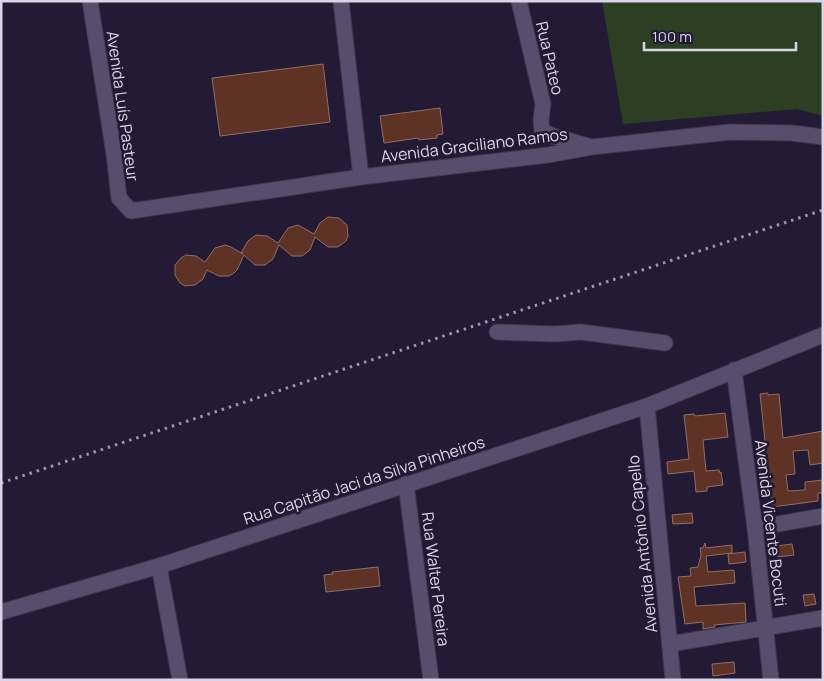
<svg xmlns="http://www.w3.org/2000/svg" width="824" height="681" font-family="Manrope,sans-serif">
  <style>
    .green { fill: #2c3f22 }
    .building { fill: #5e3326; stroke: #916d62 }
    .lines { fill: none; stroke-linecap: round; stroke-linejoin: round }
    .minor-casing { stroke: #3e374d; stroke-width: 17 }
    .minor { stroke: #564e6c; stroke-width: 15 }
    .rail { stroke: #9a95a9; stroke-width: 3; stroke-dasharray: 2.5 5; stroke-linecap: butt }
    .labels { text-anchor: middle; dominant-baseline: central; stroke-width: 5; stroke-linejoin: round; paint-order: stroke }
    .street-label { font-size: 16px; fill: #d9d5e7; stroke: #231b35 }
  </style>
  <rect width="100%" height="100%" fill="#231b35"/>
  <polygon class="green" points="602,1 823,1 823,116 797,109 623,124"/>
  <g class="building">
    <polygon points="323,64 330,122 220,136 212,78"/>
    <polygon points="440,108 443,134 437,135 437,138 419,140 418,138 384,143 380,116"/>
    <polygon points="328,217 339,218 347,225 348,236 346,241 338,247 328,247 315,237 310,250 302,256 292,256 279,245 273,259 265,265 255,265 244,255 237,270 234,273 229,276 219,276 207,270 203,279 195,285 185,286 180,283 175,275 175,265 181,258 186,255 196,256 205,262 215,248 225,245 231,247 243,254 241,253 248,241 256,235 267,236 278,243 288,228 298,225 314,234 320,223"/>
    <polygon points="768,393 768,395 779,394 783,438 823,431 823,463 810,465 808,450 793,451 795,474 786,475 788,491 805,490 805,482 823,480 823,493 818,493 818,501 772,507 760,394"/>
    <polygon points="725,413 728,437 703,440 706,471 719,470 720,473 721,472 723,485 707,487 707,491 696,492 694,471 668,474 667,462 689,459 684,415 694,414 695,416"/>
    <polygon points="692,513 693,523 673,524 672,515"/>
    <polygon points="705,543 706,548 732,545 732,553 706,556 708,572 734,570 735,583 694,587 696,606 745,603 746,622 714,625 715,627 703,629 703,622 685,624 678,577 691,576 690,568 698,567 701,555 700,548 703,548"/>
    <polygon points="792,544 794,555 778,557 776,546"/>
    <polygon points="745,552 746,562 729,564 728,554"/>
    <polygon points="378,567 380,586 326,592 324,575 333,574 332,572"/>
    <polygon points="814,594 816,604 805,606 803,595"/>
    <polygon points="734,662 735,673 713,676 712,664"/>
  </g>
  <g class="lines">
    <g class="minor-casing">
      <g id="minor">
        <polyline points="90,1 114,154 119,198 131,211 361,177 548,155 592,147 730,132 792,133 823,137"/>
        <polyline points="341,1 361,177"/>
        <polyline points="519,1 543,104 541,120 542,131 553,136 588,146"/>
        <polyline points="497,332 555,334 581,332 665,343"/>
        <polyline points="734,370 755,528 771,680"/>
        <polyline points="647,406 673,680"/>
        <polyline points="406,484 431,680"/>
        <polyline points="755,528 823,516"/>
        <polyline points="159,566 180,680"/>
        <polyline points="1,612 159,566 647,406 823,335"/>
        <polyline points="670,644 823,618"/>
      </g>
    </g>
    <use href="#minor" class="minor"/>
    <polyline class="rail" points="1,483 823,210"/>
  </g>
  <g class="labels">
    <g class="street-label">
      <text transform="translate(550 58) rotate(77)">Rua Pateo</text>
      <text transform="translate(123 106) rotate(82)">Avenida Luís Pasteur</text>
      <text transform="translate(474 145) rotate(-7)">Avenida Graciliano Ramos</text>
      <text transform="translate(364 480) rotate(-18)">Rua Capitão Jaci da Silva Pinheiros</text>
      <text transform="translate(771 523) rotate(83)">Avenida Vicente Bocuti</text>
      <text transform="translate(642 544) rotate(-96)">Avenida Antônio Capello</text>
      <text transform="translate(436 579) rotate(83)">Rua Walter Pereira</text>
    </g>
  </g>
  <rect width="824" height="681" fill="none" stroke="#d9d5e7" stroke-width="5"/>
  <path d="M644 42v8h152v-8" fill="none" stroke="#d9d5e7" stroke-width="2.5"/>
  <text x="652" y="42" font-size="15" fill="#d9d5e7" stroke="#231b35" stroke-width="4" paint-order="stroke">100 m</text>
</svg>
